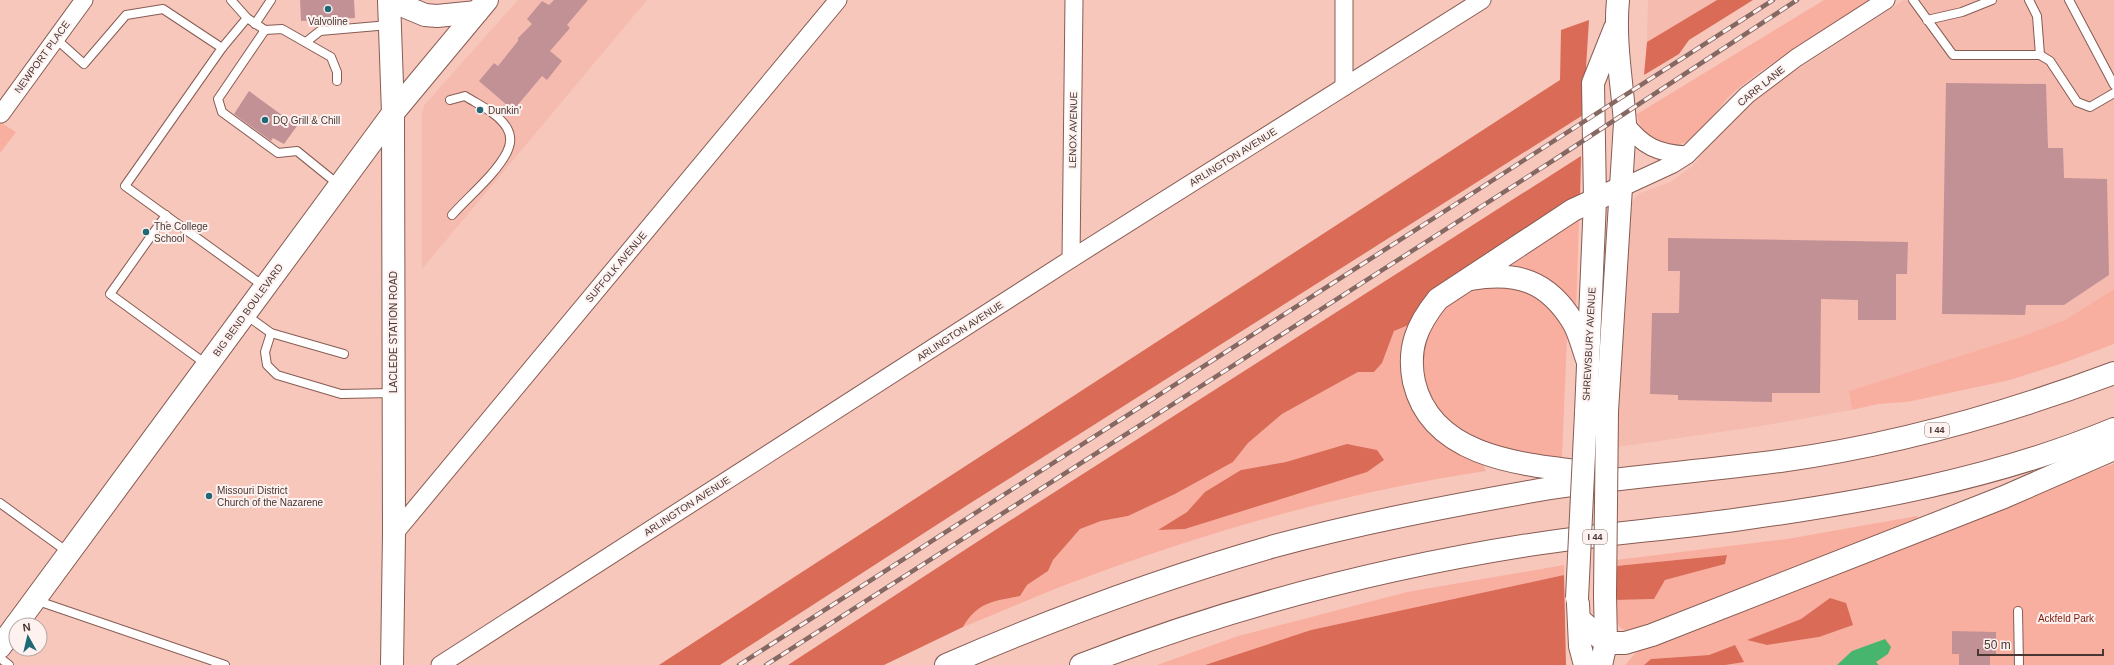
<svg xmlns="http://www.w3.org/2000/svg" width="2114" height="665" font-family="Helvetica,sans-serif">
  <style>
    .built { fill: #f5bbaf }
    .green { fill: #f9afa0; fill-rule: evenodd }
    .forest { fill: #da6b56 }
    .water { fill: #48b56e }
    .building { fill: #c29196 }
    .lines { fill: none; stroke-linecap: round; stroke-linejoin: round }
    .service-casing { stroke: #875c53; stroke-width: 10 }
    .minor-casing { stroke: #875c53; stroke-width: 19 }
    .secondary-casing { stroke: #875c53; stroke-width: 24 }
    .primary-casing { stroke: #875c53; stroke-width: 24 }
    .motorway-casing { stroke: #875c53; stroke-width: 24 }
    .service { stroke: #fff; stroke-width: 8 }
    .minor { stroke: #fff; stroke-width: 17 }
    .secondary { stroke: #fff; stroke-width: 22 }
    .primary { stroke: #fff; stroke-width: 22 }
    .motorway { stroke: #fff; stroke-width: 22 }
    .rail-casing { stroke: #866862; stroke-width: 4.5 }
    .rail { stroke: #fdf2f0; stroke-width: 3; stroke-dasharray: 9; stroke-linecap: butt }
    .secondary-bridge-casing { stroke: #875c53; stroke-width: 24; stroke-linecap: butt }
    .secondary-bridge { stroke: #fff; stroke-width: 22 }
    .poi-dot { fill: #1f6875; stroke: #fdf2f0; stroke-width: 1.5 }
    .labels { text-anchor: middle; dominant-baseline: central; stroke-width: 4; stroke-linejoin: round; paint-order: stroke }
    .shield { fill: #fdf2f0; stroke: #806e6b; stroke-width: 1 }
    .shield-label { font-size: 9px; font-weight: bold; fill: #4a3632 }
    .poi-label { font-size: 10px; fill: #4a3632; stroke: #fdf2f0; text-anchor: start }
    .street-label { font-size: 10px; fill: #4a3632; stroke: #fdf2f0 }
    .park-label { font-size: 10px; fill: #801a08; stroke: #fdf2f0 }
  </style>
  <rect width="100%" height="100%" fill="#f8c7bc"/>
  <g class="built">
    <polygon points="518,0 647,0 422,269 422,113 425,104"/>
    <polygon points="1648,0 1717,0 1647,42"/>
    <polygon points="1904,0 2114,0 2114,289 2065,320 2023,336 1850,391 1852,410 1761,426 1618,447 1620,348 1629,206 1638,194 1670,182 1693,166 1713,140 1754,98"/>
  </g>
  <g class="green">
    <path d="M1824 0H1875C1828 29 1778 56 1735 91 1719 104 1703 136 1684 143 1669 148 1650 142 1642 128 1639 124 1638 118 1637 114Z"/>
    <polygon points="0,122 16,132 0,153"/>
    <polygon points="1579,217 1576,313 1499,268"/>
    <path d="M1485 284C1499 286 1517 285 1531 290 1550 297 1562 321 1567 338L1562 457C1540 457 1520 458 1498 451 1480 445 1445 422 1434 406 1416 378 1420 335 1441 311 1452 298 1470 291 1485 284Z"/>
    <polygon points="2114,289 2114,344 2066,362 2010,380 1907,402 1878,404 1852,410 1849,391 2023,336 2065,320"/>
    <path d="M1411 324C1409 336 1401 364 1403 376 1409 418 1444 449 1482 463L1486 471C1353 491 1221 527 1095 574 1050 590 1007 609 963 627 977 602 994 601 1020 596L1027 585 1048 571 1053 560 1080 529 1101 521 1128 516 1175 494 1233 462 1248 443 1282 414 1358 372H1374L1382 363 1394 331ZM1286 462 1242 510 1185 529 1158 530 1187 512 1241 470Z"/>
    <path d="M2114 464V665H1725L1735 645 1709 655 1651 659 1644 665H1625L1640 648 2021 497ZM1830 598 1819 637 1767 645 1748 640 1801 619Z"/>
    <polygon points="1917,516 1919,522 1630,632 1620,628 1617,622 1615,600 1654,599 1665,580 1725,564 1727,555 1616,566 1616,560 1787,539"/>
    <polygon points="1564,565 1564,575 1311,630 1205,665 1157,665 1238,636 1407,592"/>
  </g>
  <g class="forest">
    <polygon points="1717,0 1753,0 1689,40 1679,54 1644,75 1647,42"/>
    <polygon points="1589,20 1583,115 969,504 720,665 659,665 1560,80 1561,30"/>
    <path d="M1581 156 1580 198 1438 288 1415 312 1411 324 1394 331 1382 363 1374 372H1358L1282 414 1248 443 1233 462 1175 494 1128 516 1101 521 1080 529 1053 560 1048 571 1027 585 1020 596C994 601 977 602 963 627L884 665H788L1003 525Z"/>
    <polygon points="1347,444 1377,450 1384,460 1367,472 1185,529 1158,530 1187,512 1205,492 1241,470 1286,462"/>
    <polygon points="1727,555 1725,564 1665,580 1654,599 1615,600 1616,566"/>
    <polygon points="1564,575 1566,665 1205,665 1311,630"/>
    <polygon points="1830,598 1846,603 1853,625 1819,637 1767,645 1747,640 1801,619"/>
    <polygon points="1735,645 1744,662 1725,665 1644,665 1651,659 1709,655"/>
  </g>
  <polygon class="water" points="1885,639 1891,647 1888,654 1876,662 1879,665 1837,665 1852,651"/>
  <g class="building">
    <polygon points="300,0 354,0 355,18 301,21"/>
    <polygon points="554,0 588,0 567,25 570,28 550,51 562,61 547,80 542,76 516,107 512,103 508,106 479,81 494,63 498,66 518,41 518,38 532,24 527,19 542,1 549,5"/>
    <polygon points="1946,83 2046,84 2048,148 2063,148 2064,178 2107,179 2109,275 2064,305 2026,305 2025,315 1942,314"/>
    <polygon points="249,91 297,126 284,144 273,138 271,141 234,114"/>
    <polygon points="1668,238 1908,242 1907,274 1896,274 1896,320 1858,320 1858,300 1821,299 1820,393 1772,393 1772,402 1678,400 1678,395 1650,394 1652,313 1679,313 1680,271 1668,271"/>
    <polygon points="1952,631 1996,632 1996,654 1990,654 1990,665 1959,665 1959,654 1952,654"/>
  </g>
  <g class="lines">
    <g class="service-casing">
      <g id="service">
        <polyline points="231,0 247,18 265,30 282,29 331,57 337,72 337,81"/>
        <polyline points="1913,0 1953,55 2040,55 2050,61 2077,102 2090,107 2114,93"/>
        <polyline points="2029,0 2037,16 2040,55"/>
        <polyline points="2069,0 2114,85"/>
        <polyline points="1927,20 1962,12 1992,0"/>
        <polyline points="255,24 271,0"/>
        <polyline points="265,30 218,99 222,112 278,153 297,151 339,185"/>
        <polyline points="55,38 84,64 126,15 163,9 222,48 125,186 265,287"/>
        <polyline points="306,42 320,31 389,25"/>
        <polyline points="222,48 247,18"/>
        <path d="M450 100 465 96C479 105 498 113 507 128 511 135 511 144 507 152 496 174 469 196 452 215"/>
        <polyline points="166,215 110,294 206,364"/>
        <polyline points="246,315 271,333 344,354"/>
        <polyline points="271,333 265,352 267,365 277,375 341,394 392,393"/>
        <polyline points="0,503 69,553"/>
        <polyline points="35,600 225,665"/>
        <polyline points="2018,611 2019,665"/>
        <polyline points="0,658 9,665"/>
      </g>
    </g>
    <g class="minor-casing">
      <g id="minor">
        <polyline points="1344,87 1344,0"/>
        <polyline points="1,114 84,0"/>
        <path d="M1625 123C1643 147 1658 153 1687 155"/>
        <polyline points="1621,188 1673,164 1687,155 1747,95 1796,58 1886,0"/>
        <polyline points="1071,259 1074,0"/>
        <polyline points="394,534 838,0"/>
        <polyline points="440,665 1071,259 1482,0"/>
      </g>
    </g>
    <g class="secondary-casing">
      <g id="secondary">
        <path d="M1607 411 1625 123C1622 82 1614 41 1618 0"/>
        <polyline points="1586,413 1595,200 1593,83 1615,28"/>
        <polyline points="1578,604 1580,646 1585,665"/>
        <polyline points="16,625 393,113 487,0"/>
        <polyline points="0,647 16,625"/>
        <polyline points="1601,665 1606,643 1605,595"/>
      </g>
    </g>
    <g class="primary-casing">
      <g id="primary">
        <polyline points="389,0 393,113 394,534 392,665"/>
        <polyline points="389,0 425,15 437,16 477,12"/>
      </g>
    </g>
    <g class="motorway-casing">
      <g id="motorway">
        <path d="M1471 279C1517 271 1548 281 1573 322 1580 334 1583 349 1588 362"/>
        <path d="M1601 474C1535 465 1433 463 1414 382 1407 348 1417 325 1438 299L1573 210 1621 188"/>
        <polyline points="1579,619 1606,643 1625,643 1652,635 2004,497 2114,449"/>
        <path d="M946 665C1052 619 1160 579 1271 547 1359 523 1449 506 1539 490 1618 477 1700 472 1780 461 1895 445 2005 414 2114 373"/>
        <path d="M1081 665C1225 609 1376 569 1529 545 1599 534 1671 529 1741 519 1867 502 1996 478 2114 429"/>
      </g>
    </g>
    <use href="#service" class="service"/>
    <use href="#minor" class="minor"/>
    <use href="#secondary" class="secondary"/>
    <use href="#primary" class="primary"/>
    <use href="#motorway" class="motorway"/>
    <g class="rail-casing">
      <g id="rail">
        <polyline points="739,665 1773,0"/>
        <polyline points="766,665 1557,158 1797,0"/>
      </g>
    </g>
    <use href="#rail" class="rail"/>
    <g class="secondary-bridge-casing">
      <g id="secondary-bridge">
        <polyline points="1605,595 1607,411"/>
        <polyline points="1577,598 1586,413"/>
      </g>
    </g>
    <use href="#secondary-bridge" class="secondary-bridge"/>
  </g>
  <g class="poi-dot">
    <circle cx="328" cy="9" r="4"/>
    <circle cx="480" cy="110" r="4"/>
    <circle cx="265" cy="120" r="4"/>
    <circle cx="146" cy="232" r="4"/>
    <circle cx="209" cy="496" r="4"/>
  </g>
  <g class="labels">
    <g class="shield">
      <rect x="1925" y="423" width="24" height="14" rx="3"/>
      <rect x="1583" y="530" width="24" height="14" rx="3"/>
    </g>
    <g class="shield-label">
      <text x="1937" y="430">I 44</text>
      <text x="1595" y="537">I 44</text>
    </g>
    <g class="poi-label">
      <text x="328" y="21" text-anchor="middle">Valvoline</text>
      <text x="488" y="110">Dunkin'</text>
      <text x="273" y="120">DQ Grill &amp; Chill</text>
      <text x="154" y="226">The College<tspan x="154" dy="12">School</tspan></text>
      <text x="217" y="490">Missouri District<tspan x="217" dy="12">Church of the Nazarene</tspan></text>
    </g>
    <g class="street-label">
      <text transform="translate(42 57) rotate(-54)">NEWPORT PLACE</text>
      <text transform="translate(1761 86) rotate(-39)">CARR LANE</text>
      <text transform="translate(1073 130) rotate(-89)">LENOX AVENUE</text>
      <text transform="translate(1233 157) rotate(-32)">ARLINGTON AVENUE</text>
      <text transform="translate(616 267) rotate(-50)">SUFFOLK AVENUE</text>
      <text transform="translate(248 310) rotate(-54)">BIG BEND BOULEVARD</text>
      <text transform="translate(960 331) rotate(-33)">ARLINGTON AVENUE</text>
      <text transform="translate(393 332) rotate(-90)">LACLEDE STATION ROAD</text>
      <text transform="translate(1589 344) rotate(-87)">SHREWSBURY AVENUE</text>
      <text transform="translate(687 506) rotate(-33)">ARLINGTON AVENUE</text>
    </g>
    <g class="park-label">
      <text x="2066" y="618">Ackfeld Park</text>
    </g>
  </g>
  <g transform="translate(28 637) rotate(352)"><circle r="19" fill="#fdf2f0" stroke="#b5a7a4"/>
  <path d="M0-3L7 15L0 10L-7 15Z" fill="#1f6875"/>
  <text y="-6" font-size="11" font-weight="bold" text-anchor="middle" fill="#4a3632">N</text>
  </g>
  <path d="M1978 649v6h125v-6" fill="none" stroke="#4a3632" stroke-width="2"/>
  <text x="1984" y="649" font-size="12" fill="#4a3632" stroke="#fdf2f0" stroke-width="3" paint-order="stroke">50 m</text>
</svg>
